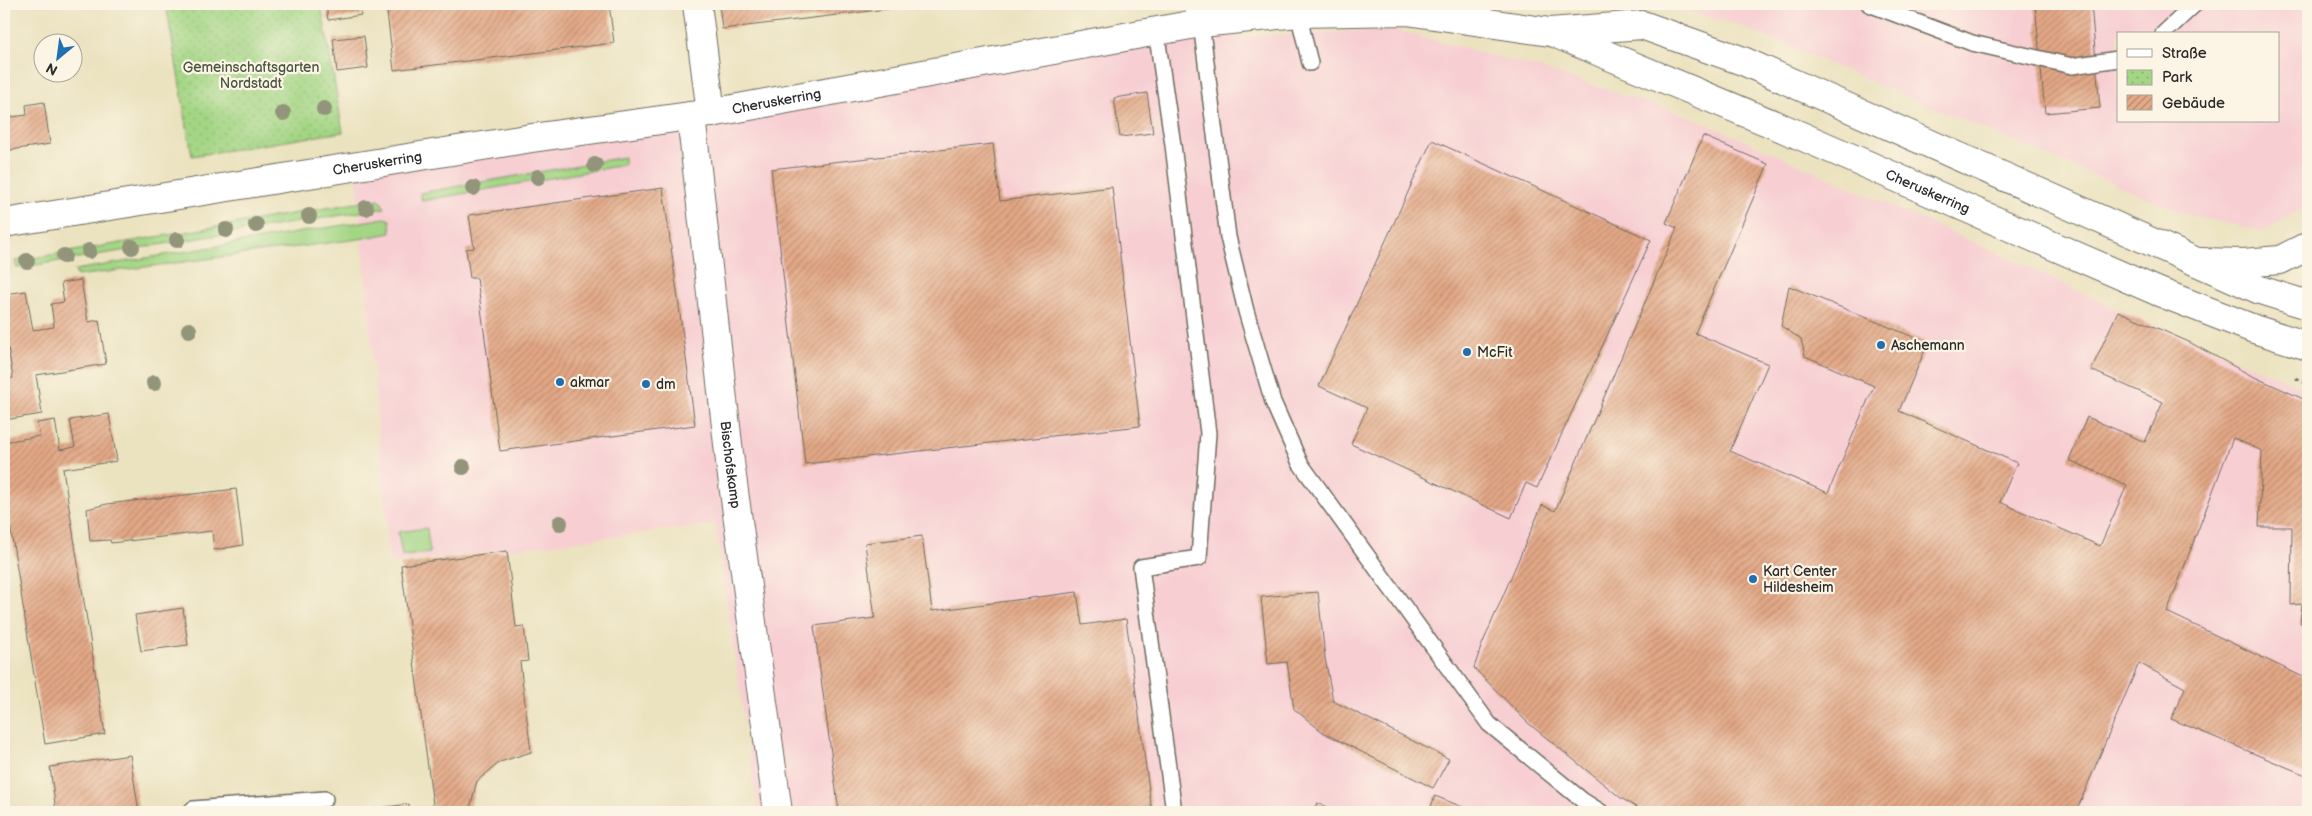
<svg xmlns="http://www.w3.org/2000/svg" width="2312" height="816" font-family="'Balsamiq Sans',sans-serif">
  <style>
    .built { fill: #f7cfd3; fill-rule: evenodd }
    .grass { fill: #a3d584; stroke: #678058 }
    .park { fill: url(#park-dots); stroke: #678058 }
    .building { fill: url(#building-hatch) }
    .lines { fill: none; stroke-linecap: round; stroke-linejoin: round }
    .service-casing { stroke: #6e6b5f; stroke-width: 18 }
    .minor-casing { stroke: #6e6b5f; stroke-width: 30 }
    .tertiary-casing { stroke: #6e6b5f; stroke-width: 30 }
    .path { stroke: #6e6b5f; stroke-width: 3; stroke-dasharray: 4 4; stroke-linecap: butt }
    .service { stroke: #fff; stroke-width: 15 }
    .minor { stroke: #fff; stroke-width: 28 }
    .tertiary { stroke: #fff; stroke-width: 28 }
    .tree { fill: #92957a }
    .poi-dot { fill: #1f6fb2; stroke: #fcf5e5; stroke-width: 2 }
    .labels { text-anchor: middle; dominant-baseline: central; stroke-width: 4.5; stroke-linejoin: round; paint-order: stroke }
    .park-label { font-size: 14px; fill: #495641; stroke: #fcf5e5 }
    .street-label { font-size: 14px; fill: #2b2b2b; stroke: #fcf5e5 }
    .poi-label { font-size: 14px; fill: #2b2b2b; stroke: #fcf5e5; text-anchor: start }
  </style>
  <defs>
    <pattern id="park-dots" width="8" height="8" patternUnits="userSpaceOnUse" patternTransform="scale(1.25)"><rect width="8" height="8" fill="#a3d584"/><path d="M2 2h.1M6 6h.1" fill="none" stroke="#8cb772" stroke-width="1.8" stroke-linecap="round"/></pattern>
    <pattern id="building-hatch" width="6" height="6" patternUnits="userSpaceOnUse" patternTransform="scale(1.25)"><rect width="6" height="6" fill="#e3a886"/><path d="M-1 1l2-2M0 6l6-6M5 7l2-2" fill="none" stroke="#b8896e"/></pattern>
  </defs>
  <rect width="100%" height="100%" fill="#fcf5e5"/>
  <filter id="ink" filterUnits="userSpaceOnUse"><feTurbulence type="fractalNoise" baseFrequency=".02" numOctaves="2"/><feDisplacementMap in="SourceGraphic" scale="10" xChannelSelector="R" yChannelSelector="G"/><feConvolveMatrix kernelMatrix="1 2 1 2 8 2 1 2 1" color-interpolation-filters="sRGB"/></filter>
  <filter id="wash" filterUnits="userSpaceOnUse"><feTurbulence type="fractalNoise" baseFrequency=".0096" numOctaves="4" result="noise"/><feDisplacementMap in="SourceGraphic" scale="20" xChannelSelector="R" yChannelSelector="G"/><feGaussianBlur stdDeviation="1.12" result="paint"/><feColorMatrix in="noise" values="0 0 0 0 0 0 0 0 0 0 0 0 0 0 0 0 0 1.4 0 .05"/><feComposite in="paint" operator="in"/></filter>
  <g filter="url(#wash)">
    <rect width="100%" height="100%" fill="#ebe2bf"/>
    <g class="built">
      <path d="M1660 4H2308V205L2265 231 2188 215 1738 25ZM2118 34H2278V121H2118Z"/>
      <polygon points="1392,29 1539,68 1694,118 2004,256 2112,307 2308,390 2308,812 758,812 715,524 390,564 356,166 1148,36 1236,37"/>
    </g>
    <g class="grass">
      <polygon points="624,157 624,165 422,201 420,193"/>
      <polygon points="379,199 385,208 23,267 17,268 15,261"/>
      <polygon points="385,218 390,220 391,233 359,239 77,276 75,270"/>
      <polygon points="427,528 430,553 402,556 398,532"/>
    </g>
    <polygon class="park" points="166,4 321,4 343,132 192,156"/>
    <g id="blocks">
      <g class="building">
        <polygon points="326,4 360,4 361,15 328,20"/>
        <polygon points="386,4 609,4 614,43 394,70"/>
        <polygon points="719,4 920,4 920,5 722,29"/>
        <polygon points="2035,4 2091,4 2100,108 2045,113"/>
        <polygon points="364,36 368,68 337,72 333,39"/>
        <polygon points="1147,93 1153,133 1120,137 1114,98"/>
        <polygon points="44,102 50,144 4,151 4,118 27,115 26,105"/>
        <polygon points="1703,136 1768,164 1695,333 1768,364 1730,451 1828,493 1874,386 1805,356 1801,339 1781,326 1789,286 1928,343 1899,411 2017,463 2000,502 2100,546 2127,485 2069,460 2087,417 2145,442 2163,402 2091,370 2118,311 2189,342 2250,375 2308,401 2308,624 2300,623 2302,604 2291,605 2292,527 2259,527 2262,451 2233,438 2167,612 2301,676 2308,676 2308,776 2171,719 2185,688 2139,663 2076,812 2067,810 2066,812 1644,812 1621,798 1528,723 1474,668 1481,647 1542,505 1555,511 1677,228 1666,223"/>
        <polygon points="1432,140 1651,240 1537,488 1526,483 1511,518 1351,444 1367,408 1319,386"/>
        <polygon points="993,144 1000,201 1112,187 1140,426 805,464 771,169"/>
        <polygon points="663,188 695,425 500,451 477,278 470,278 466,249 474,248 469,215"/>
        <polygon points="81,280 88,322 99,320 106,364 36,375 42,414 4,420 4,380 13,378 6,335 4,335 4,294 26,291 33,330 54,327 51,304 64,302 61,283"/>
        <polygon points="109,414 117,461 63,469 105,734 45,744 4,487 4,442 40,436 37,423 55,420 60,450 75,447 70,420"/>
        <polygon points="236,489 243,545 214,550 212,531 111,543 110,540 90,541 87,509 107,504"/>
        <polygon points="922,536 932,611 1077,592 1082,625 1126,619 1152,812 839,812 814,626 875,618 865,543"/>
        <polygon points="507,551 516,627 524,626 528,661 520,662 531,752 500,762 477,781 469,812 434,812 401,565"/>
        <polygon points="1318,592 1325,658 1333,701 1449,759 1433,788 1324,733 1294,709 1287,662 1268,664 1261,597"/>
        <polygon points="183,608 188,645 141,651 135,615"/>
        <polygon points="130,755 139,812 56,812 50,767"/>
        <polygon points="1435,796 1475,812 1429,812"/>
        <polygon points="1317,803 1340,812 1313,812"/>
        <polygon points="409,804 410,812 354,812 354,811"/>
      </g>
    </g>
  </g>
  <g filter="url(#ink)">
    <use href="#blocks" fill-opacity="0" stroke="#6e6b5f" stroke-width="1"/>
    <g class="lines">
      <g class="service-casing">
        <g id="service">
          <polyline points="1869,4 1972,43 2072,66 2118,59"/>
          <polyline points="1298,13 1310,63"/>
          <polyline points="1201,23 1228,237 1246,311 1273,402 1300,463 1489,724 1582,800 1601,812"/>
          <polyline points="1156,30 1173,145 1208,433 1199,558 1141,567 1174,812"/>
          <polyline points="2163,34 2195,4"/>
          <polyline points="190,812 193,809 325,799"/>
        </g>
      </g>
      <g class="minor-casing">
        <g id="minor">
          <polyline points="697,4 711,113"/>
          <polyline points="1199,4 1201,23"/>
          <path id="s1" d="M691 116 730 462 778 812"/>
          <polyline points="2200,262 2243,263 2280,260 2308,246"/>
        </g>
      </g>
      <g class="tertiary-casing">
        <g id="tertiary">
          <path id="s2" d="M1554 33 1799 135 2159 292 2254 329 2308 346"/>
          <path id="s3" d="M4 223 532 138 711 113 1201 23 1298 13 1407 11 1550 32 1642 25 1743 61 2260 290 2308 305"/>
        </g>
      </g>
      <polyline class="path" points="2296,378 2308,384"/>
      <use href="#service" class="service"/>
      <use href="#minor" class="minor"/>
      <use href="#tertiary" class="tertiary"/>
    </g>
    <g class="tree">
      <circle cx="324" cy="109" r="8"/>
      <circle cx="283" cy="113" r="8"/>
      <circle cx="595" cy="165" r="8"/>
      <circle cx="538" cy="177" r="8"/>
      <circle cx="473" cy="188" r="8"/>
      <circle cx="366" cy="208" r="8"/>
      <circle cx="309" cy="216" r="8"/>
      <circle cx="256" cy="225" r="8"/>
      <circle cx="226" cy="230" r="8"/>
      <circle cx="177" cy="240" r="8"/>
      <circle cx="132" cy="247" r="8"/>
      <circle cx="89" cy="251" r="8"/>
      <circle cx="64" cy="256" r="8"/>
      <circle cx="27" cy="261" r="8"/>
      <circle cx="189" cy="330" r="8"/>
      <circle cx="154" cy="383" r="8"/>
      <circle cx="463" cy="467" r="8"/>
      <circle cx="560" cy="523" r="8"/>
    </g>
  </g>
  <g class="poi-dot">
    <circle cx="1881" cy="345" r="5"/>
    <circle cx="1467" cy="352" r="5"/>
    <circle cx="560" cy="382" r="5"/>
    <circle cx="646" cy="384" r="5"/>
    <circle cx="1753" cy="579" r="5"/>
  </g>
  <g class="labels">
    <g class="park-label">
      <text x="251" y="67">Gemeinschaftsgarten<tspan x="251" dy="16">Nordstadt</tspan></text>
    </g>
    <g class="street-label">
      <text stroke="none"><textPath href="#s3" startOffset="782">Cheruskerring</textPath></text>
      <text stroke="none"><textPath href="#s3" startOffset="378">Cheruskerring</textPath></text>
      <text stroke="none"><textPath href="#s2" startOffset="406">Cheruskerring</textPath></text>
      <text stroke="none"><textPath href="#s1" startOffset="351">Bischofskamp</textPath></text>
    </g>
    <g class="poi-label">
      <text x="1891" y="345">Aschemann</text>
      <text x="1477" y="352">McFit</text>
      <text x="570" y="382">akmar</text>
      <text x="656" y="384">dm</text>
      <text x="1763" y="571">Kart Center<tspan x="1763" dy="16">Hildesheim</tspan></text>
    </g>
  </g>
  <rect width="2312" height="816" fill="none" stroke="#fcf5e5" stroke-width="20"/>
  <rect x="2117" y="32" width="162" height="90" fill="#fcf5e5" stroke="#a8a49b"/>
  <rect x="2127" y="49" width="25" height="8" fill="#ffffff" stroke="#a8a49b"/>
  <text x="2162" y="58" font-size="15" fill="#2b2b2b">Straße</text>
  <rect x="2127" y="70" width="25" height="15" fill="url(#park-dots)" stroke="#a8a49b"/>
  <text x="2162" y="82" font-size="15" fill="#2b2b2b">Park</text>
  <rect x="2127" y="95" width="25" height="15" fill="url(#building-hatch)" stroke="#a8a49b"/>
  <text x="2162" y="108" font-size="15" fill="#2b2b2b">Gebäude</text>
  <g transform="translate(58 58) rotate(209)"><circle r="24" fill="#fcf5e5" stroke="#a8a49b"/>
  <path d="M0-4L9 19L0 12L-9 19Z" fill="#1f6fb2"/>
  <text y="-8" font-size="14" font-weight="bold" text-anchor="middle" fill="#2b2b2b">N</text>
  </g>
</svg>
